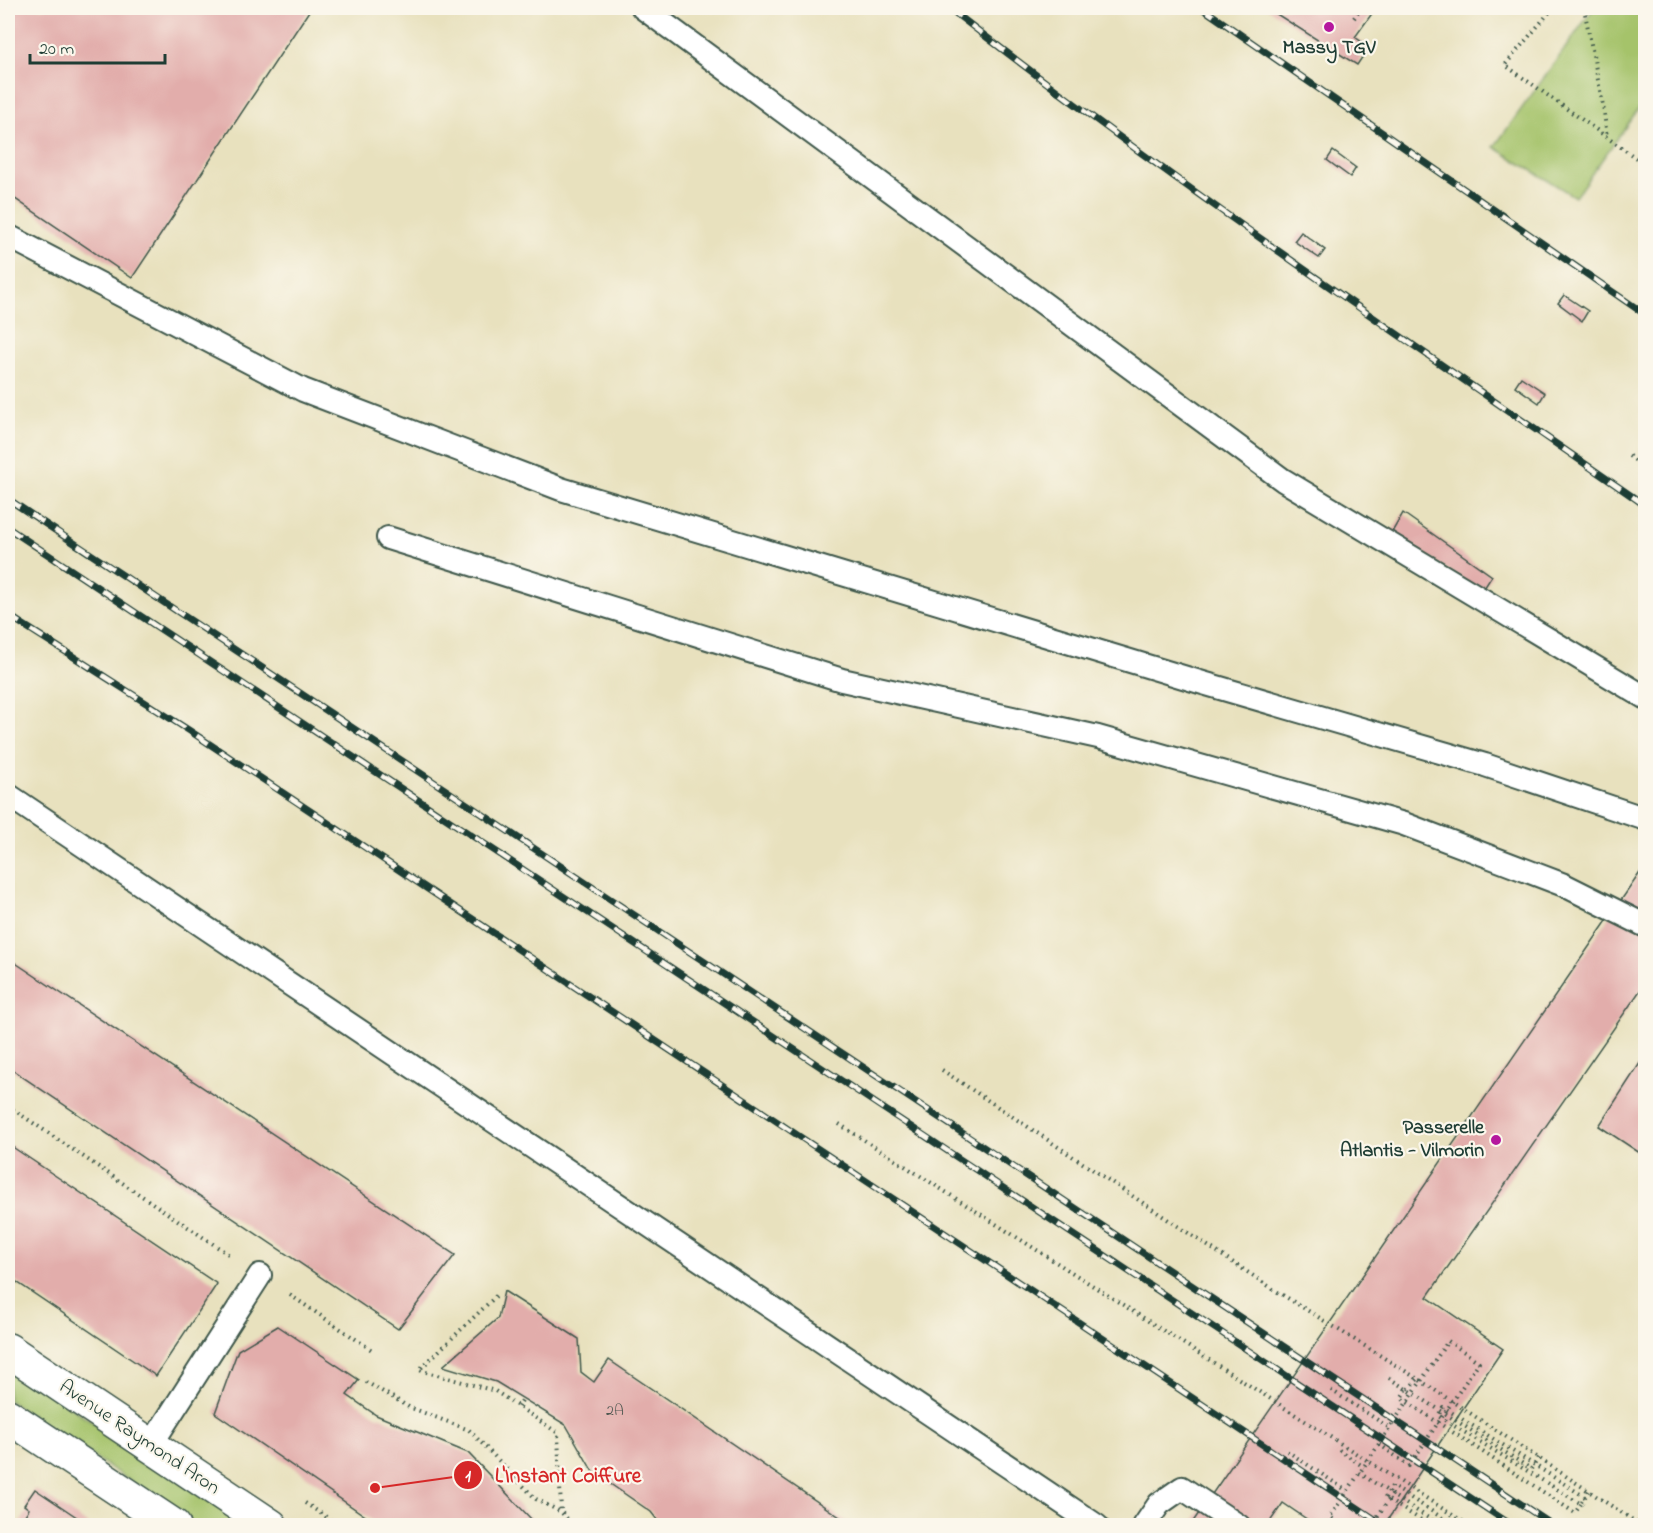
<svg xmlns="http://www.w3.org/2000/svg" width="1653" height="1533" font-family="'Indie Flower',sans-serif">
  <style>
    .green { fill: #a5c36a; stroke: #62804f; stroke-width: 1.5 }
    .building { fill: #e2adab }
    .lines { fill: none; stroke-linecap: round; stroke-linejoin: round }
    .lane-casing { stroke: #3d5649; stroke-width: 26 }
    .secondary-casing { stroke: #3d5649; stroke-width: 36 }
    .path { stroke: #3d5649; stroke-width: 4; stroke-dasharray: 1.5 4.5; stroke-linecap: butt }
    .lane { stroke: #fff; stroke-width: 22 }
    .secondary { stroke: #fff; stroke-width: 33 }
    .rail-casing { stroke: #1f3d34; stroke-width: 7 }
    .rail { stroke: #fbf7ec; stroke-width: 4.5; stroke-dasharray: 14; stroke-linecap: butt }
    .poi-dot { fill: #b5179e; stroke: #fbf7ec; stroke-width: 2 }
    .labels { text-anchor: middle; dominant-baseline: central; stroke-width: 4.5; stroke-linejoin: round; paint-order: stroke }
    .number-label { font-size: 16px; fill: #505952 }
    .poi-label { font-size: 20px; font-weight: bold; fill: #1f3d34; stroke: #fbf7ec }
    .street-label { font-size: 20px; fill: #1f3d34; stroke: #fbf7ec }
    .leader { fill: none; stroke: #d62828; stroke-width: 2 }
    .callout-dot { fill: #d62828; stroke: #fbf7ec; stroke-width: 2 }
    .mark-label { font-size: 18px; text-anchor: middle; font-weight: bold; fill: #fff }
    .callout-label { font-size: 21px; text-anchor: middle; font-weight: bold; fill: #d62828; stroke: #fbf7ec; stroke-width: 4.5; stroke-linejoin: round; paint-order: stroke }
  </style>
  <rect width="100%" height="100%" fill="#fbf7ec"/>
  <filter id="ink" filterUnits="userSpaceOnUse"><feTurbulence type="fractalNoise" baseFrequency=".0167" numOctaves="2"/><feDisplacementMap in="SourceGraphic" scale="12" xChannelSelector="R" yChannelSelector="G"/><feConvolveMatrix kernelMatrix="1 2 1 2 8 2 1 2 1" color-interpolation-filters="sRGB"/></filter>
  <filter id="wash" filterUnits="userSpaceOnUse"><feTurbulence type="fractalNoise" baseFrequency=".008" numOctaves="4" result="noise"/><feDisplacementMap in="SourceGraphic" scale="24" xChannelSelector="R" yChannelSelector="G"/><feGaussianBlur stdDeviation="1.35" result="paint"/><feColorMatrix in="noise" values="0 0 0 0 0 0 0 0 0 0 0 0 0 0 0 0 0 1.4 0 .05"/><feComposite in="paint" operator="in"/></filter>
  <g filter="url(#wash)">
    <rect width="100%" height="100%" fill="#e8e1be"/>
    <g class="green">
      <polygon points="1594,8 1629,8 1645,19 1645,100 1575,197 1494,147"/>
      <polygon points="8,1366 250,1525 196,1525 8,1400"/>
    </g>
    <g id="blocks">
      <g class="building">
        <polygon points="8,8 311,8 132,278 8,194"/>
        <polygon points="1267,8 1376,8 1355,37 1369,47 1357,65"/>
        <polygon points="1333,151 1356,168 1350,177 1327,160"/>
        <polygon points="1301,232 1325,250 1319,258 1294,241"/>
        <polygon points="1564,295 1588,311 1582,321 1558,303"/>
        <polygon points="1521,377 1545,393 1539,403 1515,386"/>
        <polygon points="1403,513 1492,576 1481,593 1392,532"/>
        <polygon points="1646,864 1646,982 1427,1297 1503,1349 1393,1512 1383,1526 1317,1526 1283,1503 1267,1526 1190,1526"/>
        <polygon points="8,958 455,1255 398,1329 8,1067"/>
        <polygon points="1646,1054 1646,1157 1599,1126"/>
        <polygon points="8,1144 217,1284 156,1376 8,1276"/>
        <polygon points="504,1291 579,1339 581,1372 594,1382 609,1360 853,1526 662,1526 651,1512 593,1472 566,1425 496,1382 443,1366 498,1318"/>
        <polygon points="278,1326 359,1380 347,1395 376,1415 468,1453 535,1523 533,1526 380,1526 215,1413 238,1350"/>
        <polygon points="35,1489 90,1526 18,1526 29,1509 24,1505"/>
      </g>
    </g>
  </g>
  <g filter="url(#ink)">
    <use href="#blocks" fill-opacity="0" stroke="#3d5649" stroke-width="1.5"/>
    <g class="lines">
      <g class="lane-casing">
        <g id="lane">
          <polyline points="643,8 1283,480 1646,698"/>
          <polyline points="8,236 303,390 561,489 1203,683 1485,765 1646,819"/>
          <polyline points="388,538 842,680 1098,737 1404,824 1564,885 1646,926"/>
          <polyline points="8,795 1097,1526"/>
          <polyline points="151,1445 260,1275"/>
          <polyline points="1144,1526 1159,1504 1182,1488 1239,1526"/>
        </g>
      </g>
      <g class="secondary-casing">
        <g id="secondary">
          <polyline points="8,1350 271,1526"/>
          <polyline points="8,1416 174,1526"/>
        </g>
      </g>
      <g class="path">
        <polyline points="1553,8 1505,65 1646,165"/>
        <polyline points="1584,8 1604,111 1607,138"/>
        <polyline points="1354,18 1361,8"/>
        <polyline points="1629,456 1646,468"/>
        <polyline points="942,1070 1273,1289 1418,1379 1642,1526"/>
        <polyline points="8,1106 231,1256"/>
        <polyline points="839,1124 1470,1526"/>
        <polyline points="290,1295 372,1350"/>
        <polyline points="496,1296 419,1370 495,1391 558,1433 561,1512"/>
        <polyline points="1389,1378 1406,1389"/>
        <polyline points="366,1382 409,1407 469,1430 536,1499 561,1512 574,1526"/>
        <polyline points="1408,1389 1418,1379"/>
        <polyline points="1331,1390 1390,1428"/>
        <polyline points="518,1407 524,1397"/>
        <polyline points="1339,1450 1364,1467"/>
        <polyline points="1287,1451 1347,1491"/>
        <polyline points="1539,1458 1531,1469 1407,1389 1401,1398 1575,1513 1581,1504"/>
        <polyline points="1359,1473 1389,1492"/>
        <polyline points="1585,1497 1443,1407 1438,1416 1581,1504 1589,1490"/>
        <polyline points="305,1503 340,1526"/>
        <polyline points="1343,1526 1330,1517 1448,1341 1479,1362 1409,1466 1379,1444"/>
        <polyline points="1371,1526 1392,1495 1441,1526"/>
        <polyline points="1431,1526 1385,1498 1392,1486 1455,1526"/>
      </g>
      <use href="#lane" class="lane"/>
      <use href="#secondary" class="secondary"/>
      <g class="rail-casing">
        <g id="rail">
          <path d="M949 8C1174 184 1411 343 1646 506"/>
          <polyline points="1202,8 1646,315"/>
          <polyline points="8,499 1554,1526"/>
          <polyline points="8,528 1513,1526"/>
          <polyline points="8,615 190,731 1385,1526"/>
        </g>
      </g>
      <use href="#rail" class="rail"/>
    </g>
  </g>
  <g class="poi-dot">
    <circle cx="1329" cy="27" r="6"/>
    <circle cx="1496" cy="1140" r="6"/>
  </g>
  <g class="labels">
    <g class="number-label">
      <text x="615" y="1411">2A</text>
    </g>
    <g class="poi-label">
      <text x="1329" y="48">Massy TGV</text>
      <text x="1484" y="1128" text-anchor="end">Passerelle<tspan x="1484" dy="23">Atlantis - Vilmorin</tspan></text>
    </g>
    <g class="street-label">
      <text transform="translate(139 1438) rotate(34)">Avenue Raymond Aron</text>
    </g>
  </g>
  <path class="leader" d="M375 1488L468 1475"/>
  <g class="callout-dot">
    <circle cx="375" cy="1488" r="6"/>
    <circle cx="468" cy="1475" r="15"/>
  </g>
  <g class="mark-label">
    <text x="468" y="1481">1</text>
  </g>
  <g class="callout-label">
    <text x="568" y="1482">L'Instant Coiffure</text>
  </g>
  <rect width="1653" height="1533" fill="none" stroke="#fbf7ec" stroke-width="30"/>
  <path d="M30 54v9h135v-9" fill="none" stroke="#1f3d34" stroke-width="3"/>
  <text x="39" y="54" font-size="18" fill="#1f3d34" stroke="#fbf7ec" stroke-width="4.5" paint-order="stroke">20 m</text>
</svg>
